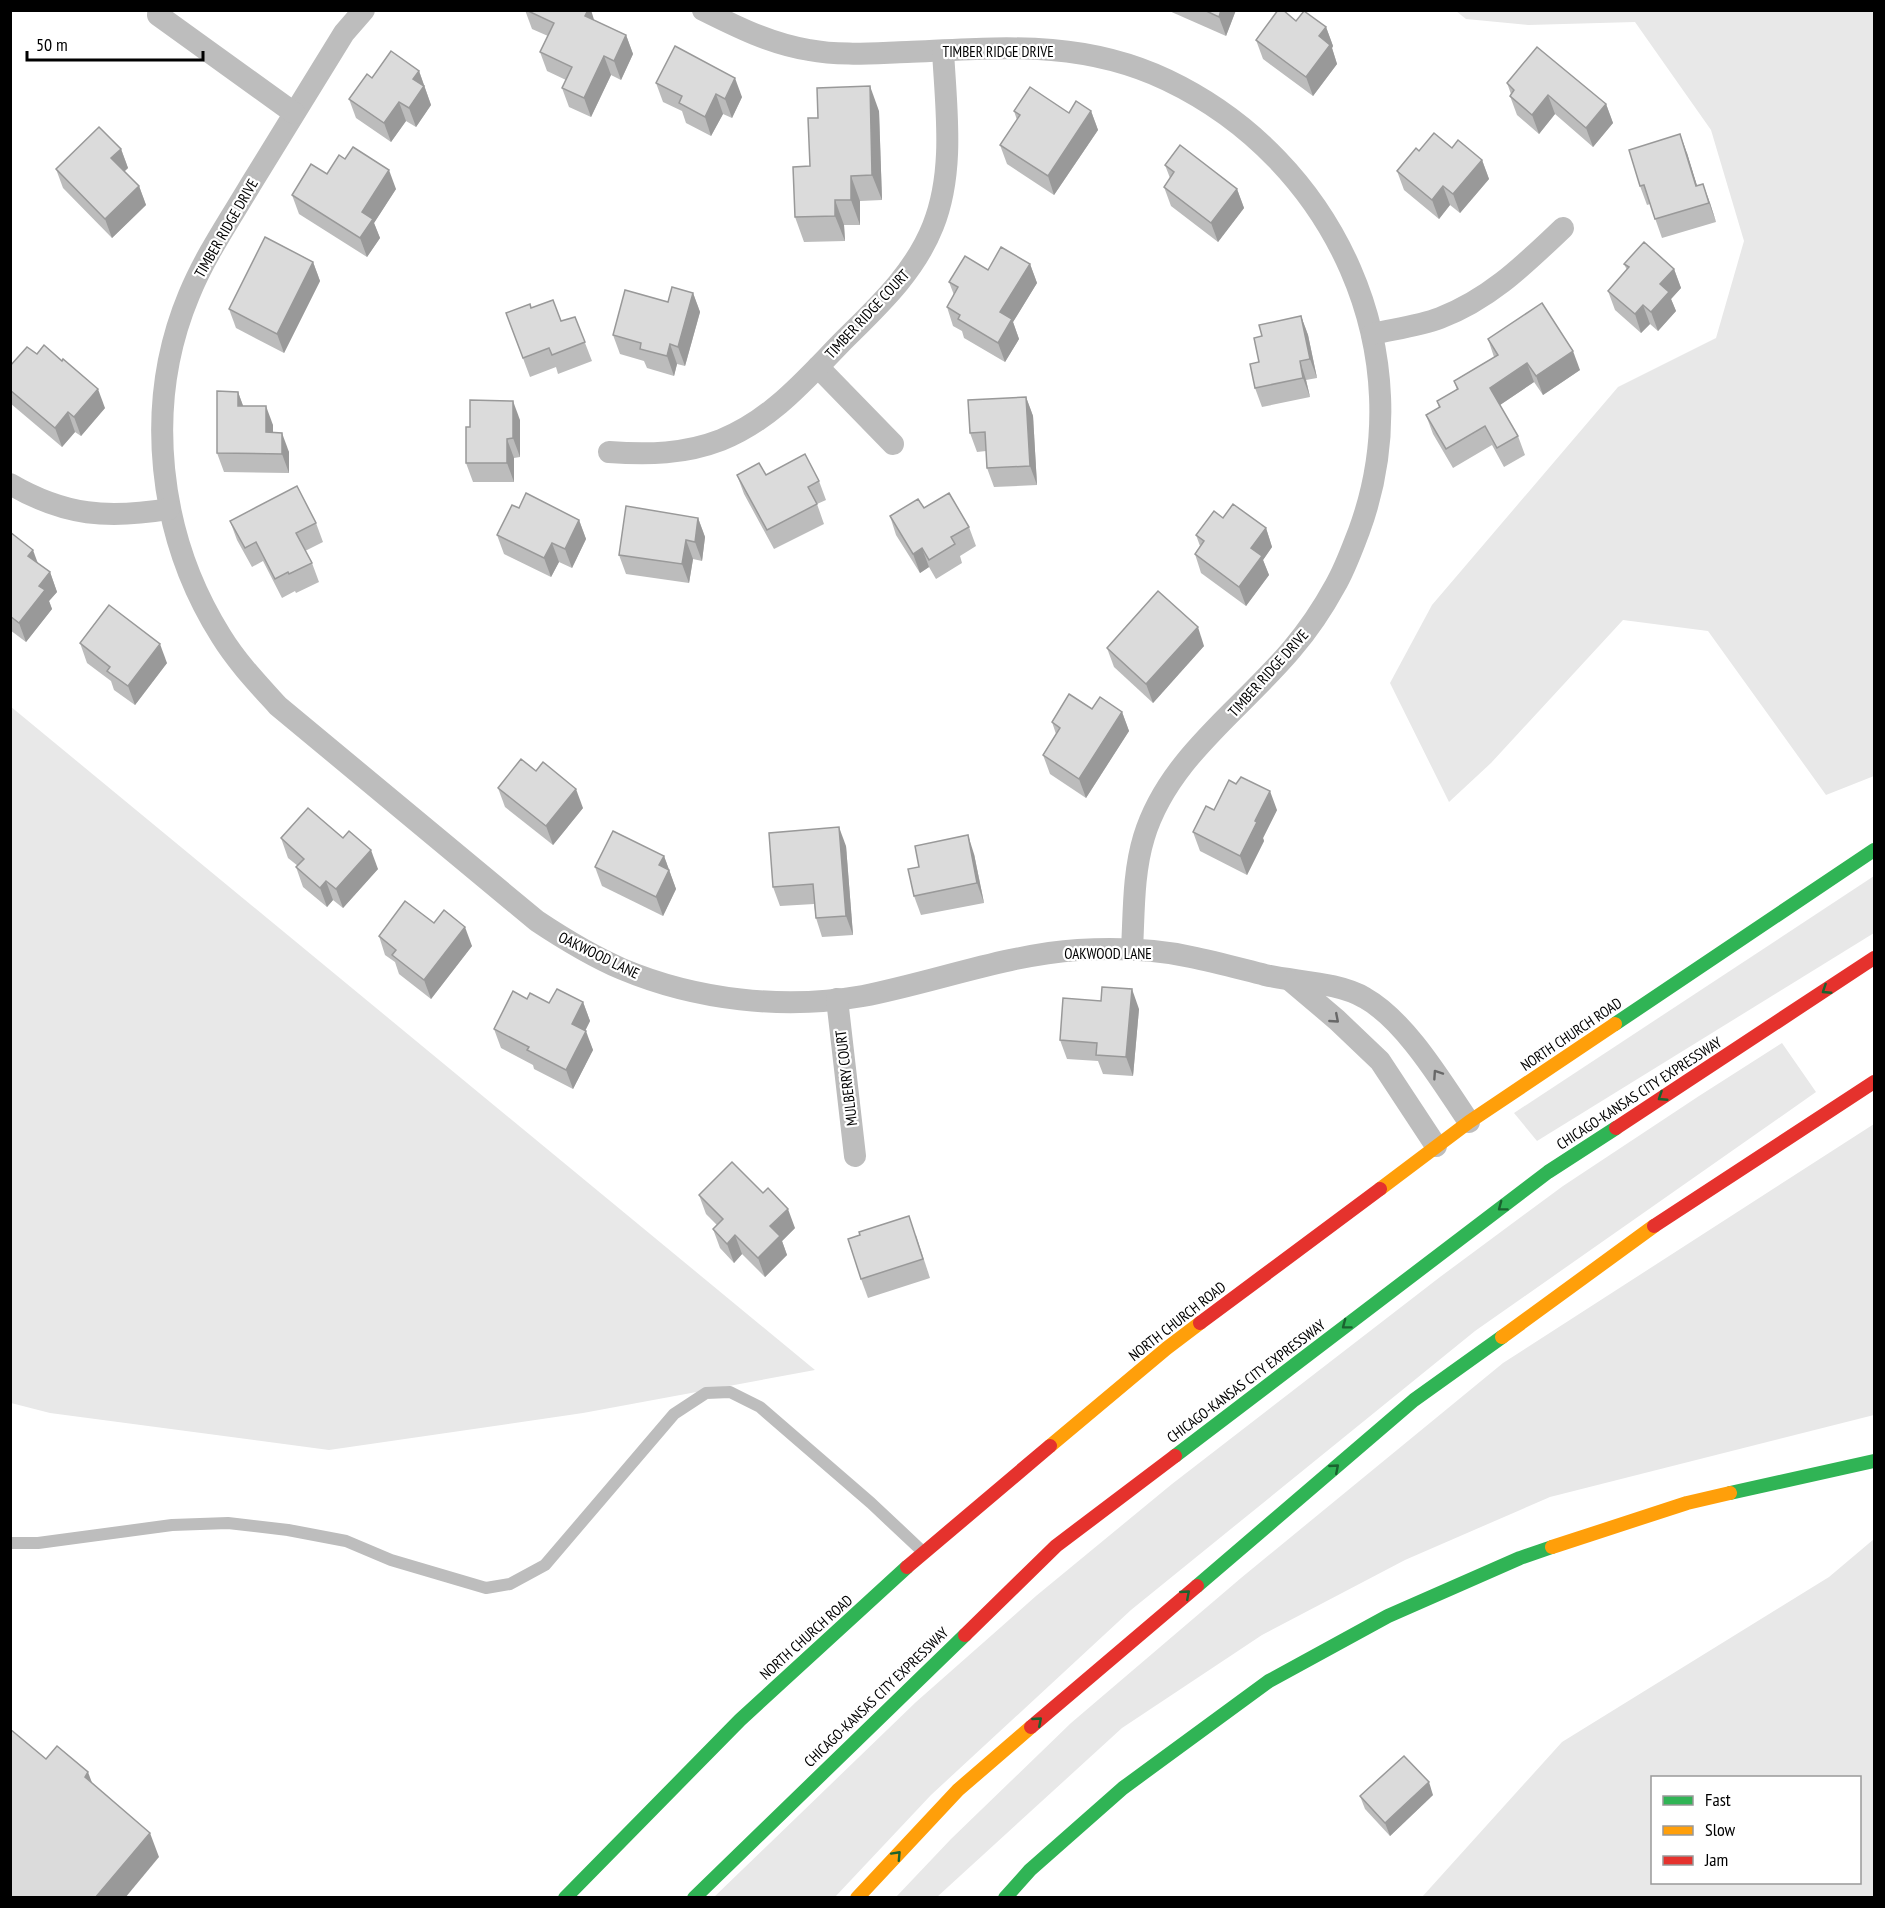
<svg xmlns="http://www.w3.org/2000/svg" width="1885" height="1908" font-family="'PT Sans Narrow',sans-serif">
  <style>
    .green { fill: #e8e8e8; fill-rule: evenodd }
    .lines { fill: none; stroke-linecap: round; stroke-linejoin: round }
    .lane { stroke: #bdbdbd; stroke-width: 12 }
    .street { stroke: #bdbdbd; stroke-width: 22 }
    .fast { stroke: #30b455; stroke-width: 14 }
    .slow { stroke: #ff9f0a; stroke-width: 14 }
    .jam { stroke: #e5322d; stroke-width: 14 }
    .wall { fill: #bcbcbc }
    .shaded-wall { fill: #999 }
    .building { fill: #dbdbdb; stroke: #999; stroke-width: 1.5 }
    .oneway { stroke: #1a632f }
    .oneway2 { stroke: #686868 }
    .labels { text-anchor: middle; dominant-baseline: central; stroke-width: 4.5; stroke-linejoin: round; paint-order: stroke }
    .street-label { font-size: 15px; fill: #000; stroke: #fff }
  </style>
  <rect width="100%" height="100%" fill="#fff"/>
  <g class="green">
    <polygon points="1456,11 1874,11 1874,776 1826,795 1708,631 1623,620 1491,763 1449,802 1390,683 1432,605 1618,387 1716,338 1744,241 1711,130 1635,22 1528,25 1466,19"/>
    <polygon points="10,706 815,1370 583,1413 329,1450 50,1413 11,1403"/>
    <polygon points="1874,876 1874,933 1537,1141 1514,1113"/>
    <polygon points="1782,1043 1816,1092 1475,1331 1131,1610 931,1795 835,1897 713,1898 916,1702 1036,1596 1172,1484 1440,1277 1563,1186 1699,1096"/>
    <polygon points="1874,1124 1874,1415 1550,1497 1405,1560 1262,1635 1122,1728 937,1897 896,1897 951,1839 1071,1723 1241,1578 1503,1363"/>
    <path d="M1874 1539V1897H1422L1562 1742 1829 1577ZM1652 1778H1860V1882H1652Z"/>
  </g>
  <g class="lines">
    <polyline class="lane" points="10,1543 38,1543 172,1525 228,1523 288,1530 346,1541 391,1560 486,1588 510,1584 545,1565 674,1414 706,1393 730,1392 760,1407 871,1503 922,1551"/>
    <g class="street">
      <path d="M364 10 344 33C313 83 282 134 251 184 229 221 205 256 189 295 143 405 158 536 221 636 237 662 258 684 278 706L537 921C564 939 592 956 622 969 696 1000 783 1010 863 996 935 982 1005 955 1078 950 1115 948 1155 949 1191 957 1216 962 1241 969 1265 975 1296 982 1338 982 1365 998 1406 1021 1443 1084 1469 1122"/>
      <path d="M703 10C737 27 771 44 809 50 841 56 874 53 907 52 999 48 1081 39 1167 80 1335 160 1424 354 1359 531 1352 549 1345 569 1335 586 1323 608 1309 629 1292 649 1241 710 1168 758 1144 837 1133 873 1134 912 1132 950"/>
      <polyline points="158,15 294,113"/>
      <path d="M1372 334C1394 329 1419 326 1440 318 1490 299 1525 264 1563 228"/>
      <polyline points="818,367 893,444"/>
      <path d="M609 452C648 455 685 454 721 440 771 420 805 380 841 343 876 308 914 274 933 226 955 171 946 108 943 51"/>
      <path d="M10 484C65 516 108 519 169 509"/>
      <polyline points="1291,981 1337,1020 1380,1061 1436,1146"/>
      <polyline points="837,999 855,1156"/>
    </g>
    <g class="fast">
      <polyline points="1615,1024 1874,850"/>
      <polyline points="1175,1456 1548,1172 1616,1128"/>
      <polyline points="1730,1493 1874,1461"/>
      <polyline points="1197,1586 1414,1400 1502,1337"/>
      <polyline points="565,1898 740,1720 907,1567"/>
      <polyline points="694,1898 965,1635"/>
      <polyline points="1005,1898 1030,1870 1123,1788 1269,1681 1388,1616 1520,1558 1552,1547"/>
    </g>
    <g class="slow">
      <polyline points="1380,1189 1469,1122 1615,1024"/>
      <polyline points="1502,1337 1654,1226"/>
      <polyline points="1050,1446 1167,1348 1200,1323"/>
      <polyline points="1552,1547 1687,1503 1730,1493"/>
      <polyline points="857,1898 958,1790 1031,1727"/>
    </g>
    <g class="jam">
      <polyline points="1616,1128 1874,958"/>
      <polyline points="1654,1226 1874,1082"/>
      <polyline points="1200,1323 1380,1189"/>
      <polyline points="907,1567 1050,1446"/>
      <polyline points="965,1635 1056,1546 1175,1456"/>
      <polyline points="1031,1727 1197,1586"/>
    </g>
  </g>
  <g class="wall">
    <polygon points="525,10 594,20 626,35 633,54 621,80 611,75 591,117 569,107 562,88 566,80 547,71 540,52 548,36 532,29"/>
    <polygon points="1167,10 1236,10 1226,36"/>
    <polygon points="1296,21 1326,27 1333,46 1332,48 1337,64 1313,96 1263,59 1256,40"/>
    <polygon points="419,71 431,105 416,127 406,121 391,142 356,118 349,99 372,78"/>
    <polygon points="656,83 742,97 732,118 723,114 711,136 686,123 682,111 663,102"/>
    <polygon points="1507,83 1606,104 1613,123 1593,147 1555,114 1539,134 1517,115 1510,96 1511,94"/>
    <polygon points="879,111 882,200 860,201 860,225 844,225 845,241 804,242 795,217 810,166 818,118"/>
    <polygon points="1014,111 1069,113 1091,111 1098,130 1054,195 1007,164 1000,145 1017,120"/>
    <polygon points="1452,148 1482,160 1489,179 1460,213 1450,205 1439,219 1404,190 1397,171 1419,151"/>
    <polygon points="121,149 128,168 124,172 139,186 146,205 112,238 63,188 56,169"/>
    <polygon points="1687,153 1697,186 1710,203 1716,222 1662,238 1650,204 1647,205 1640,186"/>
    <polygon points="1165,165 1237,189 1244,208 1218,242 1171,206 1164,187 1170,178"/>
    <polygon points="327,174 396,189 374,223 380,238 367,257 299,214 292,195"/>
    <polygon points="313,262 320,281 284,353 236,328 229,309"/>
    <polygon points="1030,264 1037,283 1013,322 1019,339 1005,362 964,338 962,331 953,326 947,307 954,295 949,282 988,270"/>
    <polygon points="1624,264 1674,269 1681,288 1671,299 1676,311 1658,331 1650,324 1641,333 1615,310 1608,291 1627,270"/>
    <polygon points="693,293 700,312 685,366 677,364 674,376 647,368 644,361 620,354 613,335 668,302"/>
    <polygon points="531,308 561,321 575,317 592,361 558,374 556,367 530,377 506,313"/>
    <polygon points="1301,316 1308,335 1317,378 1306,380 1310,397 1262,407 1255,388 1262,336"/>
    <polygon points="1488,339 1580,370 1543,395 1534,382 1500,405 1518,436 1525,455 1504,467 1492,445 1453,468 1433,434 1426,415 1439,408 1437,401 1457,390 1454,381 1494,357"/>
    <polygon points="10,366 105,408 81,436 75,432 62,447 10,403"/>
    <polygon points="238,392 243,406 273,425 273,433 289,452 289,473 224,472 217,453"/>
    <polygon points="1026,397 1033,416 1037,485 994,487 987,468 986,451 977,452 970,433"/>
    <polygon points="520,420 520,457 514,458 514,482 473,482 466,463 470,427"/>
    <polygon points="737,475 766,475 819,481 826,500 817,504 824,524 774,549 744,494"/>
    <polygon points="519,508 579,520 586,539 572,568 559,562 551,577 504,554 497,535"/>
    <polygon points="924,508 969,527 976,546 960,556 962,563 936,579 929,567 920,573 896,535 890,516"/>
    <polygon points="698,518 705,537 702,561 693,559 689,583 626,574 619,555"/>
    <polygon points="1223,518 1266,528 1272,547 1263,560 1269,575 1246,606 1201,573 1195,554 1200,546 1196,535"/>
    <polygon points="230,521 316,523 323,542 305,551 312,563 319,582 296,593 295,591 282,598 263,561 252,567 237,540"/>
    <polygon points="10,532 37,563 50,572 57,592 49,601 52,609 26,642 10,630"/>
    <polygon points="80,643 167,663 135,705 114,690 111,681 87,663"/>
    <polygon points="1204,646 1153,703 1114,667 1107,648"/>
    <polygon points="1122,712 1129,731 1086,798 1050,774 1043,755 1056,734 1052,722"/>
    <polygon points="498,788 583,808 553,845 505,807"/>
    <polygon points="1214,810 1277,810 1263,838 1264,841 1247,875 1200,851 1193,832"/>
    <polygon points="281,838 378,869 343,908 333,900 327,907 303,887 296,867 298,866 288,858"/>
    <polygon points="846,846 853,935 822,937 816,918 814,904 780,906 773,887"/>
    <polygon points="974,854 984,903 921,915 914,896"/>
    <polygon points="664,856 676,889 663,916 602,886 595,867"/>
    <polygon points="434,923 472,946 431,999 399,974 395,962 385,955 379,936"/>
    <polygon points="527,999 549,1003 583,1002 590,1021 585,1031 593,1050 573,1089 534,1069 533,1065 501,1048 494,1029"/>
    <polygon points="1139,1009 1133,1076 1103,1074 1098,1061 1067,1059 1060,1040"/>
    <polygon points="699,1195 795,1228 782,1241 787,1255 765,1277 742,1254 734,1263 720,1248 713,1229 717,1225 706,1214"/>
    <polygon points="916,1235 930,1278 868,1298 861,1279"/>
    <polygon points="1433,1795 1390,1836 1365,1809 1360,1796"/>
  </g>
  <g class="shaded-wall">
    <polygon points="588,10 591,10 596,26 585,16"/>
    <polygon points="1221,10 1236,10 1226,36 1219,17"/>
    <polygon points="1326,27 1333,46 1332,48 1337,64 1313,96 1306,77 1319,36"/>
    <polygon points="626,35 633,54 621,80 614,61"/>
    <polygon points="604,56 611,75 591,117 584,98"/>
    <polygon points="419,71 431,105 416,127 409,108 413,79"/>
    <polygon points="735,78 742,97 732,118 725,99"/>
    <polygon points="870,86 879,111 882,200 872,175"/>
    <polygon points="716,94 723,114 711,136 705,117"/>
    <polygon points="1548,95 1555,114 1539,134 1532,115"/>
    <polygon points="399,102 406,121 391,142 384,123"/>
    <polygon points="1606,104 1613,123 1593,147 1586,128"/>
    <polygon points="1091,111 1098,130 1054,195 1048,176"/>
    <polygon points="1680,134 1687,153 1703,205 1696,186"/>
    <polygon points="121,149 128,168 118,177 111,158"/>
    <polygon points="1482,160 1489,179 1460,213 1453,194"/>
    <polygon points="389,170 396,189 374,223 380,238 367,257 360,238 362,212"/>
    <polygon points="851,176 860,201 860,225 851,200"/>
    <polygon points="1703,184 1710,203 1716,222 1709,203"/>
    <polygon points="139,186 146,205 112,238 105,219"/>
    <polygon points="1443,186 1450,205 1439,219 1432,200"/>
    <polygon points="1237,189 1244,208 1218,242 1211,223"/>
    <polygon points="835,200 844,225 845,241 835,216"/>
    <polygon points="313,262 320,281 284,353 277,334"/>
    <polygon points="1030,264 1037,283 1013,322 1019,339 1005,362 998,343 1000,312"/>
    <polygon points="1674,269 1681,288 1671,299 1676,311 1658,331 1651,312 1660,284"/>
    <polygon points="693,293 700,312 685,366 678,347"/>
    <polygon points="1643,305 1650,324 1641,333 1635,314"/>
    <polygon points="1301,316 1308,335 1317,378 1310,359"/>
    <polygon points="670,344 677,364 674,376 667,356"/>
    <polygon points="1573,351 1580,370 1543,395 1536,376"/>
    <polygon points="1300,361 1306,380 1310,397 1303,378"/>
    <polygon points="1527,363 1534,382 1497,407 1490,388"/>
    <polygon points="98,389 105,408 81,436 74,417"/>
    <polygon points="238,392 245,411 238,406"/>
    <polygon points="1026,397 1033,416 1037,485 1030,466"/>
    <polygon points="513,401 520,420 520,457 513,438"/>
    <polygon points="266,406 273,425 273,452 266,432"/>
    <polygon points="68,412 75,432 62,447 55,428"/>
    <polygon points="282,433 289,452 289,473 282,454"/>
    <polygon points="507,439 514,458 514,482 507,463"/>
    <polygon points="698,518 705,537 702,561 695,542"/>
    <polygon points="579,520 586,539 572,568 565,549"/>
    <polygon points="1266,528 1272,547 1263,560 1269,575 1246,606 1239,587 1251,548"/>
    <polygon points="686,540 693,559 689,583 682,564"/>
    <polygon points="552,543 559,562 551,577 544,558"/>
    <polygon points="922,548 929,567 920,573 913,554"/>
    <polygon points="33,550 40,569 28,556"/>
    <polygon points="50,572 57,592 49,601 52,609 26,642 19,623 39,586"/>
    <polygon points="1198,627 1204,646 1153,703 1146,684"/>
    <polygon points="160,644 167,663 135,705 128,686"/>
    <polygon points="1122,712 1129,731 1086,798 1079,779"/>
    <polygon points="576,789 583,808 553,845 546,826"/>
    <polygon points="1270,791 1277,810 1263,838 1264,841 1247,875 1240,856 1255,821"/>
    <polygon points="839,827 846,846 853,935 846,916"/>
    <polygon points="968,835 974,854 984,903 977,883"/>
    <polygon points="371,850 378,869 343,908 336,889"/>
    <polygon points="664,856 676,889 663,916 656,897 659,865"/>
    <polygon points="326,881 333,900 327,907 320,888"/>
    <polygon points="465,927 472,946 431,999 424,980"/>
    <polygon points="1132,989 1139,1009 1133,1076 1126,1057"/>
    <polygon points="583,1002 590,1021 579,1043 572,1024"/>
    <polygon points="586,1031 593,1050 573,1089 566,1070"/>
    <polygon points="788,1209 795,1228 782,1241 787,1255 765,1277 758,1258 770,1226"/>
    <polygon points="735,1235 742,1254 734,1263 727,1244"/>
    <polygon points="88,1772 97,1796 85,1777"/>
    <polygon points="1429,1782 1433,1795 1390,1836 1385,1823"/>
    <polygon points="150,1833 159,1857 125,1898 95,1898"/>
  </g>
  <g class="building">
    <polygon points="526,10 588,10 585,16 626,35 614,61 604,56 584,98 562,88 572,67 540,52 554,23"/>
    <polygon points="1204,10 1221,10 1219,17"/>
    <polygon points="1278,10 1283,10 1296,21 1304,11 1326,27 1319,36 1330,45 1306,77 1256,40"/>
    <polygon points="675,46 735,78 725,99 716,94 705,117 679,103 682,96 656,83"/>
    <polygon points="1537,47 1606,104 1586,128 1548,95 1532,115 1510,96 1514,90 1507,83"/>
    <polygon points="391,51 419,71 413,79 424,86 409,108 399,102 384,123 349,99 367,74 372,78"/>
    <polygon points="870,86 872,175 851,176 851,200 835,200 835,216 795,217 793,167 810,166 808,118 818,118 817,88"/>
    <polygon points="1030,87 1069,113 1076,101 1091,111 1048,176 1000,145 1020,115 1014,111"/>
    <polygon points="99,127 121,149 111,158 139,186 105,219 56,169"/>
    <polygon points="1434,133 1452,148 1458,140 1482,160 1453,194 1443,186 1432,200 1397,171 1416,148 1419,151"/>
    <polygon points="1680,134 1696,186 1703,184 1709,203 1655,219 1644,185 1640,186 1629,150"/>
    <polygon points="1180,145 1237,189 1211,223 1164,187 1174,172 1165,165"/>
    <polygon points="353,147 389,170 362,212 373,219 360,238 292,195 311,164 327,174 339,155 345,159"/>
    <polygon points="265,237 313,262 277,334 229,309"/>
    <polygon points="1644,242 1674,269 1660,284 1669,292 1651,312 1643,305 1635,314 1608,291 1629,267 1624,264"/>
    <polygon points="1001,247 1030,264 1000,312 1012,319 998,343 958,319 960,315 947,307 958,287 949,282 965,256 988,270"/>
    <polygon points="672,287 693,293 678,347 670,344 667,356 640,349 641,343 613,335 625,290 668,302"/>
    <polygon points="553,300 561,321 575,317 585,342 552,355 549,348 523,358 506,313 530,304 531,308"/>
    <polygon points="1542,303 1573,351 1536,376 1527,363 1490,388 1518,436 1497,448 1485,426 1446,449 1426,415 1440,407 1437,401 1458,389 1454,381 1498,355 1488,339"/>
    <polygon points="1301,316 1310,359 1300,361 1303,378 1255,388 1250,364 1259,362 1254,338 1262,336 1259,325"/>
    <polygon points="44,345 62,361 63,359 98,389 74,417 68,412 55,428 10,390 10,366 27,347 37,354"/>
    <polygon points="217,391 238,392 238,406 266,406 266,432 282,433 282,454 217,453"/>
    <polygon points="1026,397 1030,466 987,468 985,432 970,433 968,400"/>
    <polygon points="470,400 513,401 513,438 507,439 507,463 466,463 466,427 470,427"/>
    <polygon points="805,454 819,481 808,487 817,504 767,530 737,475 759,463 766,475"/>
    <polygon points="297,486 316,523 296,533 312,563 289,574 288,572 275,579 256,542 245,548 230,521"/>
    <polygon points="526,493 579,520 565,549 552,543 544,558 497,535 512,505 519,508"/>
    <polygon points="949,493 969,527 951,537 955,544 929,560 922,548 913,554 890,516 918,499 924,508"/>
    <polygon points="1233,504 1266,528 1251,548 1262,556 1239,587 1195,554 1204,541 1196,535 1214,511 1223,518"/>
    <polygon points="626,506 698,518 695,542 686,540 682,564 619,555"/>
    <polygon points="10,532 33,550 28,556 50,572 39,586 45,590 19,623 10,616"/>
    <polygon points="1158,591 1198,627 1146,684 1107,648"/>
    <polygon points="109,605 160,644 128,686 107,671 110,667 80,643"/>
    <polygon points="1069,694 1092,709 1100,697 1122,712 1079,779 1043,755 1060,728 1052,722"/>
    <polygon points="521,759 536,771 543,762 576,789 546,826 498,788"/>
    <polygon points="1241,777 1270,791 1255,821 1257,822 1240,856 1193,832 1206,806 1214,810 1229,780 1236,784"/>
    <polygon points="308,808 343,838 349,831 371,850 336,889 326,881 320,888 296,867 304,859 281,838"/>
    <polygon points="839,827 846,916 816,918 813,884 773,887 769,833"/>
    <polygon points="613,831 664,856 659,865 669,870 656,897 595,867"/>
    <polygon points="968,835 977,883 914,896 908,869 919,867 915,846"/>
    <polygon points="405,901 434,923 444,910 465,927 424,980 392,955 396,950 379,936"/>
    <polygon points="1102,987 1132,989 1126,1057 1096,1055 1097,1043 1060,1040 1063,998 1101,1001"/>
    <polygon points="557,989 583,1002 572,1024 586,1031 566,1070 527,1050 529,1047 494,1029 513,991 527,999 530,993 549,1003"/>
    <polygon points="732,1162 763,1193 768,1188 788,1209 770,1226 780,1236 758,1258 735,1235 727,1244 713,1229 723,1219 699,1195"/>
    <polygon points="909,1216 923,1259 861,1279 848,1239 860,1235 859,1232"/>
    <polygon points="10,1729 46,1759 57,1746 88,1772 85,1777 150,1833 95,1898 10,1898"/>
    <polygon points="1404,1756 1429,1782 1385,1823 1360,1796"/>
  </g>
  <defs><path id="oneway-chevron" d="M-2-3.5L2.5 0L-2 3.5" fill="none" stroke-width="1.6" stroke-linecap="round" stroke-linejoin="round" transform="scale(1.5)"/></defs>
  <g class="oneway">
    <use href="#oneway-chevron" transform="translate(1826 990) rotate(147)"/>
    <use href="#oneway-chevron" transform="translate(1662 1097) rotate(147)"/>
    <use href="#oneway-chevron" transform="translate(1502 1207) rotate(143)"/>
    <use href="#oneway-chevron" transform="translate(1346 1325) rotate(143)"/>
    <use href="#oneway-chevron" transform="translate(1335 1468) rotate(-41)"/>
    <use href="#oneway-chevron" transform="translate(1186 1594) rotate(-41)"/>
    <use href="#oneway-chevron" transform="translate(1038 1721) rotate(-41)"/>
    <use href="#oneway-chevron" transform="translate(897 1855) rotate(-47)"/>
  </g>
  <g class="oneway2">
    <use href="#oneway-chevron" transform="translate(1335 1019) rotate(41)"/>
    <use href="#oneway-chevron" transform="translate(1437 1074) rotate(-124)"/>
  </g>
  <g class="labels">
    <g class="street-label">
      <text x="998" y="51">TIMBER RIDGE DRIVE</text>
      <text transform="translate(226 228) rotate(-60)">TIMBER RIDGE DRIVE</text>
      <text transform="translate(867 314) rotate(-47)">TIMBER RIDGE COURT</text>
      <text transform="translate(1268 673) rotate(-48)">TIMBER RIDGE DRIVE</text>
      <text x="1108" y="953">OAKWOOD LANE</text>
      <text transform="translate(599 955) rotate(26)">OAKWOOD LANE</text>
      <text transform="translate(1571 1034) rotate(-34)">NORTH CHURCH ROAD</text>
      <text transform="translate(846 1078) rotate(-97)">MULBERRY COURT</text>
      <text transform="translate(1639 1093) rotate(-33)">CHICAGO-KANSAS CITY EXPRESSWAY</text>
      <text transform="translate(1177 1321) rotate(-38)">NORTH CHURCH ROAD</text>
      <text transform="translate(1246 1381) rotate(-37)">CHICAGO-KANSAS CITY EXPRESSWAY</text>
      <text transform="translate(806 1637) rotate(-42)">NORTH CHURCH ROAD</text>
      <text transform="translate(876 1697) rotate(-44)">CHICAGO-KANSAS CITY EXPRESSWAY</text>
    </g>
  </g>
  <rect width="1885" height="1908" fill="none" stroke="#000000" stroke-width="24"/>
  <rect x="1651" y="1776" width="210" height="108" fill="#ffffff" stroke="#999999" stroke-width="1.5"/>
  <rect x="1663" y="1796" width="30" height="9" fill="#30b455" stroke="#999999" stroke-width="1.5"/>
  <text x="1705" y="1806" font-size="18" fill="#000000">Fast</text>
  <rect x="1663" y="1826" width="30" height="9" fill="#ff9f0a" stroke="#999999" stroke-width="1.5"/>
  <text x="1705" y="1836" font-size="18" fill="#000000">Slow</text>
  <rect x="1663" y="1856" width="30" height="9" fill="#e5322d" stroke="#999999" stroke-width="1.5"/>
  <text x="1705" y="1866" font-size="18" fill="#000000">Jam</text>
  <path d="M27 51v9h176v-9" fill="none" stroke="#000000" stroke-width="3"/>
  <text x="36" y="51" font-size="18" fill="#000000" stroke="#ffffff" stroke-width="4.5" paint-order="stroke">50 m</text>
</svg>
